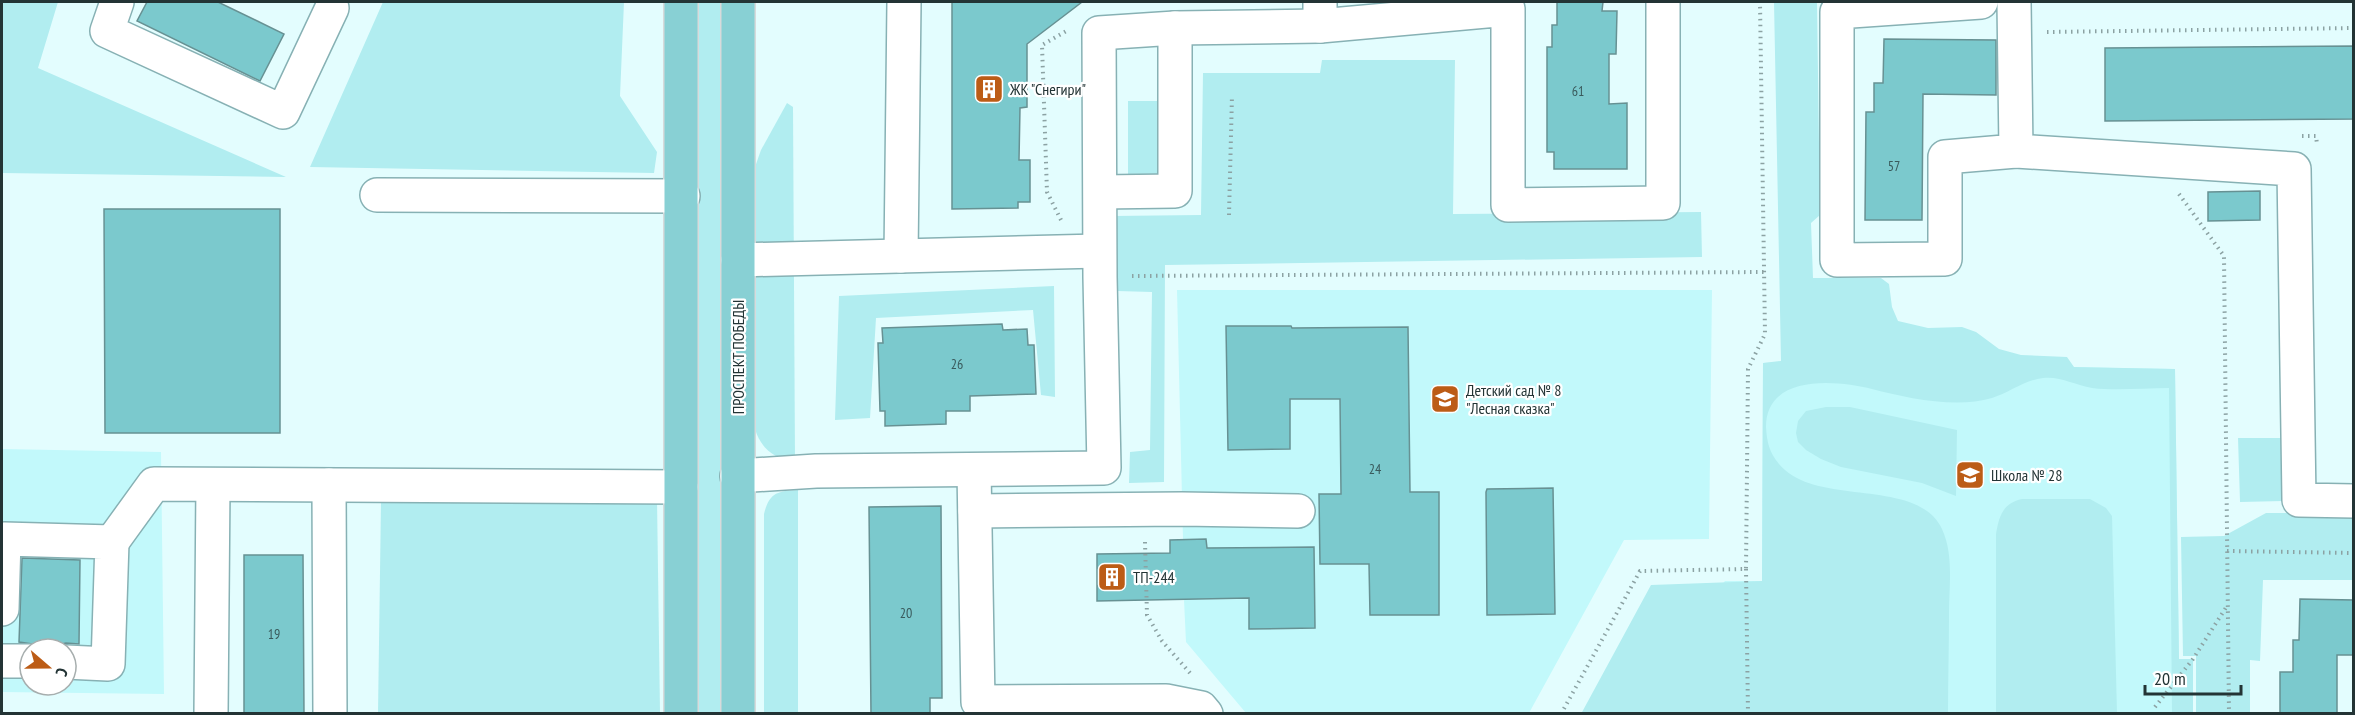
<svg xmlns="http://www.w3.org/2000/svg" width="2355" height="715" font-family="'PT Sans Narrow',sans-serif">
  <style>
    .built { fill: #c2f9fb; fill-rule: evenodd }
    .green { fill: #b1edf0 }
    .building { fill: #7bc9cd; stroke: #679193; stroke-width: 1.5 }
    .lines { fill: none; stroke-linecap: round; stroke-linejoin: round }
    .minor-casing { stroke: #87b1b4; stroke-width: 36 }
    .major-casing { stroke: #d7dadb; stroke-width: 36 }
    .path { stroke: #8ca2a3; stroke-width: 4; stroke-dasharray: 1.5 4.5; stroke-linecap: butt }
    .minor { stroke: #fff; stroke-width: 33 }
    .major { stroke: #88d0d4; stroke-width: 33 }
    .labels { text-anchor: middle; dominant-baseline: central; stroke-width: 4.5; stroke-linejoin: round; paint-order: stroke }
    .number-label { font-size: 14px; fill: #39595b }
    .poi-label { font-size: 16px; fill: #233435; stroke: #fff; text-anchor: start }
    .street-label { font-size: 16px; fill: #233435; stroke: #fff }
  </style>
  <rect width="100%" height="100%" fill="#e3fdfe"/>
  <g class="built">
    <polygon points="1177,290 1712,290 1709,539 1624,540 1529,713 1246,713 1186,642 1184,600 1171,600 1170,540 1183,539"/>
    <polygon points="1781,362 2175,369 2179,659 2193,659 2193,713 1610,714 1725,581 1762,581 1763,363"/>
    <path d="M2 449 161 452 164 694 2 692ZM30 649H66V685H30Z"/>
  </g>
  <g class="green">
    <polygon points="2,2 58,2 38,68 286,177 2,173"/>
    <polygon points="383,2 624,2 620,96 657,152 654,173 310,167"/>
    <polygon points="696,2 722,2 724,714 698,713"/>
    <path d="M1774 2H1851L1817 3 1820 215 1811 223 1813 278H1881L1889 284 1892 307 1898 321 1928 328 1962 327 1976 332 1999 349 2021 355 2067 357 2074 367 2175 369 2179 659H2193V713H2172L2169 388C2144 388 2116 391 2092 388 2075 385 2060 376 2043 378 2025 380 2009 393 1992 398 1956 409 1907 398 1872 389 1836 380 1766 374 1766 427 1767 442 1769 452 1779 464 1815 508 1917 476 1942 529 1954 555 1949 586 1949 614 1949 647 1948 680 1948 713L1581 714 1651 585 1762 581 1763 363 1781 361Z"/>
    <polygon points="1322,60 1455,60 1453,214 1701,212 1702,257 1165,265 1164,482 1129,483 1130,452 1150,450 1152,292 1117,291 1112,216 1201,215 1203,73 1320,73"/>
    <rect x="1128" y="101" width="30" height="76"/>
    <path d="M787 103 793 107 795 462C775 459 761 449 755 429V167L761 150Z"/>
    <polygon points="1054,286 1055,397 1041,395 1033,310 876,318 870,418 835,420 839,296"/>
    <polygon points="1826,407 1850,407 1957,430 1956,496 1922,483 1841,467 1821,459 1806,450 1798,442 1796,433 1798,421 1806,411"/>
    <polygon points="2238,438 2281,438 2283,501 2240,502"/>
    <path d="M798 490V713H764V514C769 493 777 491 798 490Z"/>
    <polygon points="657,499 660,713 378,714 381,502"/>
    <path d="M2022 499H2090L2106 508 2112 516 2117 713H1996V534C1999 516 2003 503 2022 499Z"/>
    <polygon points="2266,513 2353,513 2353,580 2263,580 2260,661 2250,660 2250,713 2196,713 2196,656 2183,656 2181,537 2224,536"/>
  </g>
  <g class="building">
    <polygon points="147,2 218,2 284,34 260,81 137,21"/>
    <polygon points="952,2 1082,2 1027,44 1027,107 1020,108 1019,160 1030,160 1030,202 1018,202 1018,208 952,209"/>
    <polygon points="1557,2 1603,2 1602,11 1617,11 1616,54 1609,54 1609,104 1627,103 1627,169 1554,169 1554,152 1547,152 1547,47 1552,47 1552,25 1557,25"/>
    <polygon points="1884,39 1996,40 1996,95 1923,94 1922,220 1865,220 1866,112 1874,112 1874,83 1883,83"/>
    <polygon points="2354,46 2354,119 2105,121 2105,48"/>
    <polygon points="2260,191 2260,220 2208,221 2208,192"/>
    <polygon points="104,209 280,209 280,433 105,433"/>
    <polygon points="1002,324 1003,330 1027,329 1028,345 1034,345 1036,394 970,396 970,411 946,411 946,424 885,426 885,411 880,411 878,343 883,343 882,328"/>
    <polygon points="1226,326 1291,326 1292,328 1408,327 1410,492 1439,492 1439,615 1370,615 1369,564 1320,564 1319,494 1341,494 1340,399 1290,399 1290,449 1228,450"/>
    <polygon points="1553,488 1555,614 1487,615 1486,492 1487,489"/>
    <polygon points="941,506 942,698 930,698 930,714 871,714 869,507"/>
    <polygon points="1206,539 1207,548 1314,547 1315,628 1249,629 1249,598 1097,601 1097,554 1170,553 1170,540"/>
    <polygon points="244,555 303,555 304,714 244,714"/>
    <polygon points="22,558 80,560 79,644 66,643 58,645 53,649 44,649 39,645 19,642"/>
    <polygon points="2300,599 2354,600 2354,655 2337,655 2337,714 2280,714 2280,672 2293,672 2293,640 2299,640"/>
  </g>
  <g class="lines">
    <g class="minor-casing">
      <g id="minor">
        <polyline points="117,2 107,31 283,112 332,8"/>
        <polyline points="1320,2 1320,26 1508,9 1508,205 1663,203 1663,2"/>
        <polyline points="1981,2 1837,12 1837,260 1945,259 1945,157 2016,151 2014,2"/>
        <polyline points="2016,151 2294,169 2299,500 2354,501"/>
        <polyline points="1101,192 1175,191 1175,28"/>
        <polyline points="377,195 683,196"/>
        <polyline points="901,256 904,2"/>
        <polyline points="738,260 1099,251"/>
        <polyline points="974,470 978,702 1166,701 1201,708 1206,714"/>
        <polyline points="737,476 816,471 1104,468 1100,277 1099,33 1175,28 1320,26"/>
        <polyline points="329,485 330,714"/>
        <polyline points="975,511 1182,509 1298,511"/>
        <polyline points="112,542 154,484 681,487"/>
        <polyline points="2,609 4,539 112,542 108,664 66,662"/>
        <polyline points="2,661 30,661"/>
        <polyline points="211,714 213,485"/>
      </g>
    </g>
    <g class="major-casing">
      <g id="major">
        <polyline points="738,2 738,714"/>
        <polyline points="681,714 681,2"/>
      </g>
    </g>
    <g class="path">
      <polyline points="2047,32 2354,28"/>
      <polyline points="2302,136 2316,136 2317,144"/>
      <polyline points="2179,194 2224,256 2229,714"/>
      <polyline points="1229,215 1232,95"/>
      <polyline points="1061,220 1047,192 1042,45 1068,30"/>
      <polyline points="1132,276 1765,272"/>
      <polyline points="1145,542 1147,615 1162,641 1190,673"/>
      <polyline points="2227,551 2354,553"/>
      <polyline points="1746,569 1748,714"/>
      <polyline points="2155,707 2193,659 2227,606"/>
      <polyline points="1561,714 1640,571 1746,569 1748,369 1765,334 1760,2"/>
    </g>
    <use href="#minor" class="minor"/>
    <use href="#major" class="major"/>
  </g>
  <defs>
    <g id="building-square" transform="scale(1.5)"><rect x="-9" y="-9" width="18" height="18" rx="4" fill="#bc5c16" stroke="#fff"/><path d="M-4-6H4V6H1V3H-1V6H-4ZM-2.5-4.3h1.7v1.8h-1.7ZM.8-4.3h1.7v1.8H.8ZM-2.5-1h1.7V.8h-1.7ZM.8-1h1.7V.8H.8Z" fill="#fff"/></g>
    <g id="school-square" transform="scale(1.5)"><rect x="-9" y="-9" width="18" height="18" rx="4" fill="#bc5c16" stroke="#fff"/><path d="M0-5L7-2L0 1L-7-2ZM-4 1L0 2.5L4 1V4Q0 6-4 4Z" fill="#fff"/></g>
  </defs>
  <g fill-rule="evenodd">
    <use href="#building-square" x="989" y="89"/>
    <use href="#school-square" x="1445" y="399"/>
    <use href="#school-square" x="1970" y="475"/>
    <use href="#building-square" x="1112" y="577"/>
  </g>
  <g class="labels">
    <g class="number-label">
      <text x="1578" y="91">61</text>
      <text x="1894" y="166">57</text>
      <text x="957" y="364">26</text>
      <text x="1375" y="469">24</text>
      <text x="906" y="613">20</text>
      <text x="274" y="634">19</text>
    </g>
    <g class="poi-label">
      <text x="1010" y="89">ЖК "Снегири"</text>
      <text x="1466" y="390">Детский сад № 8<tspan x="1466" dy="18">"Лесная сказка"</tspan></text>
      <text x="1991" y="475">Школа № 28</text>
      <text x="1133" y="577">ТП-244</text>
    </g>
    <g class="street-label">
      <text transform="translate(738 357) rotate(-90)">ПРОСПЕКТ ПОБЕДЫ</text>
    </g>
  </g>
  <rect width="2355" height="715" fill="none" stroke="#233435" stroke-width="6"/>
  <g transform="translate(48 667) rotate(110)"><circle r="28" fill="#ffffff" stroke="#a7aeae" stroke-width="1.5"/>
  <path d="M0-4.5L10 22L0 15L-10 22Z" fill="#bc5c16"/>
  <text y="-9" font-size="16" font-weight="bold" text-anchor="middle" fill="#233435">С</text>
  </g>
  <path d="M2145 685v9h96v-9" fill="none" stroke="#233435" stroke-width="3"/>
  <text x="2154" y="685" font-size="18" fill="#233435" stroke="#ffffff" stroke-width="4.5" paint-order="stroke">20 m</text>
</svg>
